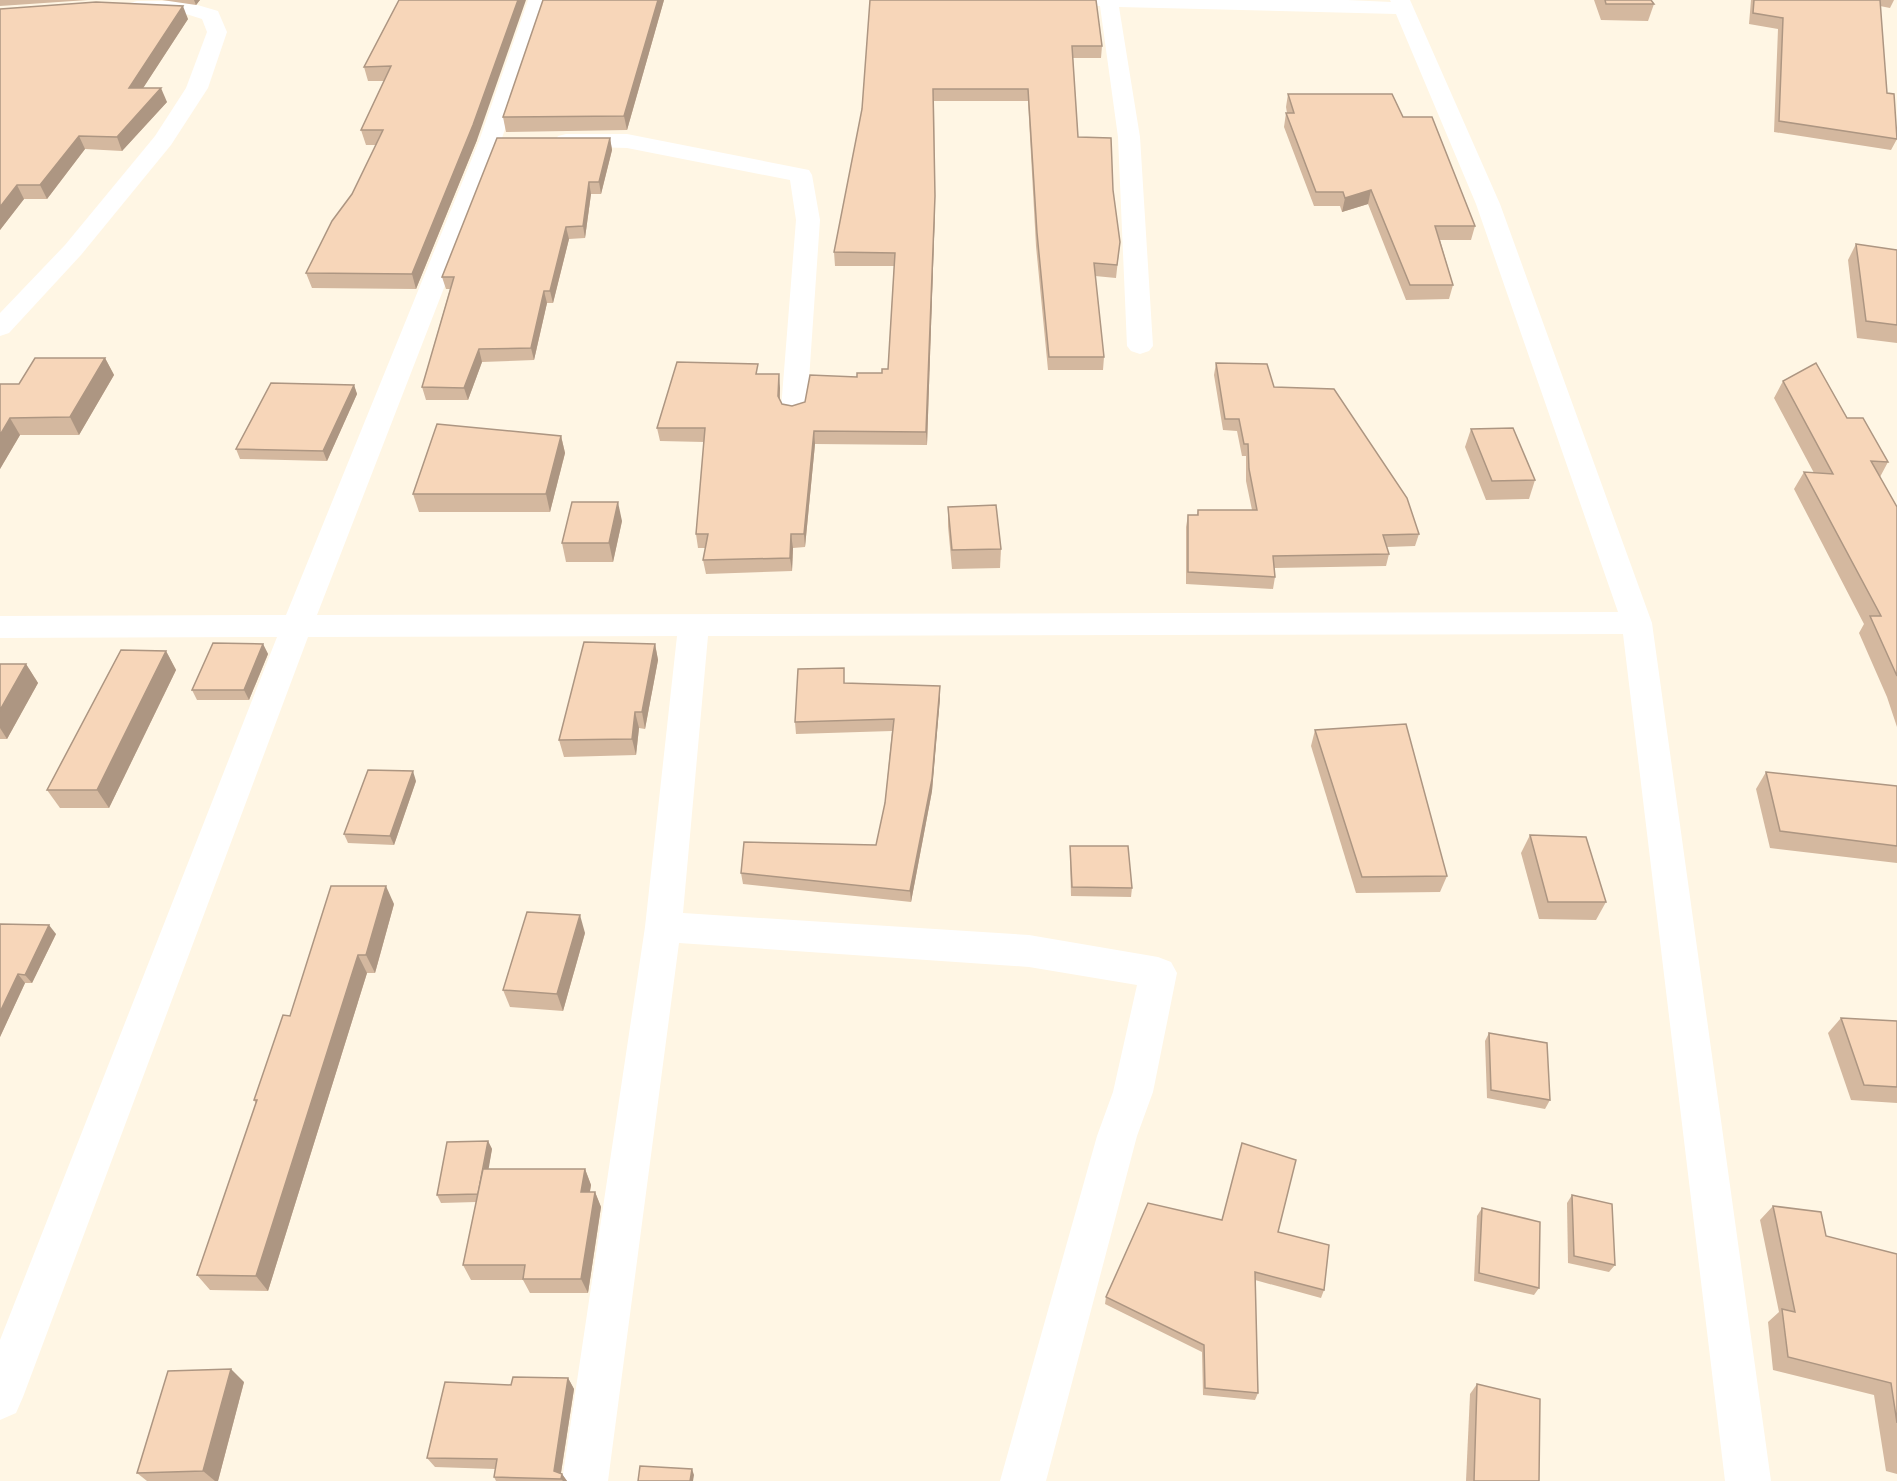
<svg xmlns="http://www.w3.org/2000/svg" width="1897" height="1481" font-family="'Fira Sans',sans-serif">
  <style>
    .lines { fill: none; stroke-linecap: round; stroke-linejoin: round }
    .street { fill: #fff; fill-rule: evenodd }
    .wall { fill: #d4b89f }
    .shaded-wall { fill: #ad9682 }
    .building { fill: #f7d6b9; stroke: #ad9682; stroke-width: 1.5 }
  </style>
  <rect width="100%" height="100%" fill="#fff6e4"/>
  <g class="lines">
    <g class="street">
      <polygon points="528,0 548,0 501,141 317,615 1618,612 1476,204 1396,14 1119,7 1140,137 1153,346 1149,351 1140,354 1131,351 1127,346 1118,137 1100,6 1080,6 1070,0 1347,0 1391,2 1390,0 1410,0 1500,204 1652,623 1771,1481 1725,1481 1623,634 708,636 683,913 1029,935 1158,957 1171,962 1177,973 1153,1092 1137,1136 1046,1481 1000,1481 1097,1136 1113,1092 1137,985 1029,967 679,943 608,1481 562,1481 645,927 677,636 308,637 23,1397 16,1413 0,1420 0,1340 277,637 0,638 0,616 286,615 479,141"/>
      <polygon points="137,1 184,1 218,11 227,32 208,88 171,145 81,255 9,333 0,336 0,313 65,245 155,136 186,88 207,32 202,19 183,13 130,11 127,7 130,3"/>
      <polygon points="566,134 627,134 809,170 812,175 820,220 807,409 804,415 794,417 784,415 781,409 796,220 790,180 627,148 558,146 555,141 558,136"/>
    </g>
  </g>
  <g class="wall">
    <polygon points="0,0 88,0 0,6"/>
    <polygon points="162,0 200,0 196,5"/>
    <polygon points="399,0 477,140 416,289 312,288 306,273 352,194 376,145 366,145 361,130 384,81 368,81 364,67"/>
    <polygon points="543,0 664,0 627,130 506,132 503,117"/>
    <polygon points="870,0 1102,46 1101,58 1073,58 1078,137 1113,190 1120,242 1116,278 1095,276 1104,357 1103,370 1048,370 1036,246 1028,101 934,101 935,209 927,445 815,444 805,547 793,548 792,571 706,574 703,560 706,548 698,548 696,534 704,442 660,441 657,428 759,374 780,388 780,400 782,404 792,406 805,402 857,377 882,373 888,369 894,266 835,266 834,252 862,109"/>
    <polygon points="1594,0 1651,0 1654,4 1648,21 1601,20"/>
    <polygon points="1751,0 1894,0 1890,8 1880,6 1887,93 1897,139 1891,150 1774,132 1778,29 1749,24"/>
    <polygon points="0,9 188,19 143,88 167,102 122,151 85,149 47,199 24,199 0,230"/>
    <polygon points="1288,94 1403,117 1475,226 1471,240 1440,240 1453,285 1449,299 1406,300 1368,204 1342,212 1340,206 1314,206 1284,127 1286,113 1287,113 1286,107"/>
    <polygon points="610,138 612,150 601,194 591,194 585,238 569,239 553,303 547,303 534,360 482,362 468,400 426,400 422,387 450,289 446,289 442,277"/>
    <polygon points="1856,244 1897,250 1897,343 1857,338 1848,260"/>
    <polygon points="105,358 114,375 79,435 20,435 0,469 0,384 19,384"/>
    <polygon points="1216,363 1274,387 1419,534 1415,546 1387,547 1389,554 1386,566 1274,568 1275,577 1273,589 1186,584 1186,527 1188,515 1197,515 1198,510 1252,510 1246,481 1246,456 1242,456 1237,431 1223,430 1214,375"/>
    <polygon points="1783,381 1847,418 1888,462 1880,477 1897,507 1897,727 1887,697 1859,633 1864,624 1794,489 1804,472 1814,473 1774,398"/>
    <polygon points="354,385 357,394 327,461 240,459 236,449"/>
    <polygon points="1471,429 1535,480 1529,499 1486,500 1465,447"/>
    <polygon points="561,436 565,453 550,512 419,512 413,494"/>
    <polygon points="948,507 1001,549 1000,568 952,569 948,526"/>
    <polygon points="622,521 613,562 566,562 562,543"/>
    <polygon points="263,644 268,654 249,700 197,700 192,690"/>
    <polygon points="655,644 658,660 645,729 639,728 636,755 564,757 559,740"/>
    <polygon points="166,651 176,670 109,808 60,808 47,790"/>
    <polygon points="0,664 26,664 38,683 7,739 0,739"/>
    <polygon points="845,683 940,698 932,791 911,902 743,884 741,873 876,845 885,803 892,731 796,734 795,722"/>
    <polygon points="1315,730 1447,876 1440,892 1356,893 1311,746"/>
    <polygon points="1766,772 1897,786 1897,863 1770,848 1756,789"/>
    <polygon points="416,781 394,845 348,843 344,834"/>
    <polygon points="1530,835 1606,902 1596,920 1539,919 1521,853"/>
    <polygon points="1070,846 1132,888 1131,897 1071,896 1070,855"/>
    <polygon points="394,904 375,973 367,973 268,1291 210,1290 197,1275 256,1104 254,1100 290,1016"/>
    <polygon points="0,924 56,934 32,983 25,983 0,1037"/>
    <polygon points="585,933 563,1011 510,1007 503,990"/>
    <polygon points="1841,1018 1897,1021 1897,1103 1851,1100 1828,1033"/>
    <polygon points="1489,1033 1550,1100 1545,1109 1487,1098 1485,1041"/>
    <polygon points="488,1141 492,1149 488,1169 585,1169 591,1185 590,1192 595,1192 601,1207 588,1293 530,1293 523,1280 471,1280 463,1265 476,1202 441,1203 437,1195"/>
    <polygon points="1572,1195 1615,1265 1609,1272 1568,1263 1567,1203"/>
    <polygon points="1773,1206 1826,1236 1897,1254 1897,1474 1886,1471 1874,1395 1773,1370 1768,1322 1779,1312 1760,1220"/>
    <polygon points="1482,1208 1539,1288 1534,1295 1474,1281 1477,1216"/>
    <polygon points="1278,1232 1324,1290 1321,1298 1255,1280 1258,1393 1255,1400 1203,1395 1202,1352 1105,1304 1106,1297"/>
    <polygon points="568,1378 574,1389 561,1473 562,1474 567,1481 496,1481 494,1477 495,1469 435,1467 427,1458 511,1385"/>
    <polygon points="244,1382 218,1481 147,1481 137,1473"/>
    <polygon points="1477,1384 1539,1481 1466,1481 1470,1394"/>
  </g>
  <g class="shaded-wall">
    <polygon points="194,0 200,0 196,5"/>
    <polygon points="518,0 526,0 477,140 416,289 412,274"/>
    <polygon points="658,0 664,0 627,130 624,116"/>
    <polygon points="183,6 188,19 134,102 129,88"/>
    <polygon points="161,88 167,102 122,151 117,137"/>
    <polygon points="79,136 85,149 47,199 40,185"/>
    <polygon points="610,138 612,150 601,194 599,182"/>
    <polygon points="589,182 591,194 585,238 583,226"/>
    <polygon points="17,185 24,199 0,230 0,207"/>
    <polygon points="1371,190 1368,204 1342,212 1345,198"/>
    <polygon points="935,196 935,209 927,445 926,432"/>
    <polygon points="566,227 569,239 553,303 550,291"/>
    <polygon points="544,291 547,303 534,360 531,348"/>
    <polygon points="479,349 482,362 468,400 464,388"/>
    <polygon points="105,358 114,375 79,435 70,417"/>
    <polygon points="779,374 780,388 779,410 778,396"/>
    <polygon points="354,385 357,394 327,461 323,451"/>
    <polygon points="10,418 20,435 0,469 0,435"/>
    <polygon points="814,431 815,444 805,547 804,534"/>
    <polygon points="561,436 565,453 550,512 546,494"/>
    <polygon points="618,502 622,521 613,562 609,543"/>
    <polygon points="791,534 793,548 792,571 790,558"/>
    <polygon points="263,644 268,654 249,700 244,690"/>
    <polygon points="655,644 658,660 645,729 642,712"/>
    <polygon points="166,651 176,670 109,808 97,790"/>
    <polygon points="26,664 38,683 7,739 0,728 0,710"/>
    <polygon points="940,686 940,698 932,791 911,902 910,891"/>
    <polygon points="635,712 639,728 636,755 632,739"/>
    <polygon points="413,771 416,781 394,845 390,836"/>
    <polygon points="386,886 394,904 375,973 366,955"/>
    <polygon points="580,915 585,933 563,1011 557,994"/>
    <polygon points="49,925 56,934 32,983 25,975"/>
    <polygon points="358,955 367,973 268,1291 256,1276"/>
    <polygon points="18,974 25,983 0,1037 0,1012"/>
    <polygon points="488,1141 492,1149 483,1202 479,1194"/>
    <polygon points="585,1169 591,1185 587,1207 581,1192"/>
    <polygon points="595,1192 601,1207 588,1293 581,1279"/>
    <polygon points="231,1369 244,1382 218,1481 215,1481 203,1471"/>
    <polygon points="568,1378 574,1389 560,1479 554,1471"/>
    <polygon points="692,1469 694,1475 693,1481 690,1481"/>
    <polygon points="562,1474 567,1481 563,1481 561,1479"/>
  </g>
  <g class="building">
    <polygon points="399,0 518,0 473,125 412,274 306,273 332,221 352,194 383,130 361,130 391,66 364,67"/>
    <polygon points="543,0 658,0 624,116 503,117"/>
    <polygon points="870,0 1096,0 1102,46 1072,46 1078,137 1111,138 1113,190 1120,242 1117,265 1094,263 1104,357 1049,357 1037,233 1028,89 933,89 935,196 926,432 814,431 804,534 791,534 790,558 703,560 708,534 696,534 705,428 657,428 677,362 758,364 756,374 779,374 778,396 782,404 792,406 805,402 810,375 857,377 857,373 882,373 882,369 888,369 895,253 834,252 862,109"/>
    <polygon points="1605,0 1651,0 1654,4 1606,4"/>
    <polygon points="1754,0 1880,0 1887,93 1894,94 1897,139 1779,121 1783,18 1753,13"/>
    <polygon points="96,2 183,6 129,88 161,88 117,137 79,136 40,185 17,185 0,207 0,9"/>
    <polygon points="1288,94 1392,94 1403,117 1432,117 1475,226 1435,226 1453,285 1410,285 1371,190 1345,198 1343,192 1316,192 1286,113 1294,113"/>
    <polygon points="497,138 610,138 599,182 589,182 583,226 566,227 550,291 544,291 531,348 479,349 464,388 422,387 454,277 442,277"/>
    <polygon points="1856,244 1897,250 1897,325 1866,321"/>
    <polygon points="35,358 105,358 70,417 10,418 0,435 0,384 19,384"/>
    <polygon points="1216,363 1267,364 1274,387 1334,389 1407,498 1419,534 1383,535 1389,554 1273,556 1275,577 1188,572 1188,515 1198,515 1198,510 1257,510 1249,469 1248,444 1244,444 1239,419 1225,419"/>
    <polygon points="1816,363 1847,418 1863,418 1888,462 1871,461 1897,507 1897,676 1870,616 1881,616 1804,472 1833,474 1783,381"/>
    <polygon points="271,383 354,385 323,451 236,449"/>
    <polygon points="437,424 561,436 546,494 413,494"/>
    <polygon points="1513,428 1535,480 1492,481 1471,429"/>
    <polygon points="572,502 618,502 609,543 562,543"/>
    <polygon points="996,505 1001,549 952,550 948,507"/>
    <polygon points="584,642 655,644 642,712 635,712 632,739 559,740"/>
    <polygon points="213,643 263,644 244,690 192,690"/>
    <polygon points="121,650 166,651 97,790 47,790"/>
    <polygon points="0,664 26,664 0,710"/>
    <polygon points="844,668 844,683 940,686 932,779 910,891 741,873 744,842 876,845 885,803 894,719 795,722 798,669"/>
    <polygon points="1406,724 1447,876 1362,877 1315,730"/>
    <polygon points="368,770 413,771 390,836 344,834"/>
    <polygon points="1766,772 1897,786 1897,846 1780,831"/>
    <polygon points="1530,835 1586,837 1606,902 1548,902"/>
    <polygon points="1070,846 1128,846 1132,888 1072,887"/>
    <polygon points="331,886 386,886 366,955 358,955 256,1276 197,1275 257,1100 254,1100 283,1015 290,1016"/>
    <polygon points="527,912 580,915 557,994 503,990"/>
    <polygon points="0,924 49,925 25,975 18,974 0,1012"/>
    <polygon points="1841,1018 1897,1021 1897,1087 1864,1085"/>
    <polygon points="1489,1033 1547,1043 1550,1100 1491,1090"/>
    <polygon points="488,1141 478,1194 437,1195 447,1142"/>
    <polygon points="1242,1143 1296,1160 1278,1232 1329,1245 1324,1290 1255,1272 1258,1393 1205,1388 1204,1345 1106,1297 1148,1203 1222,1220"/>
    <polygon points="483,1169 585,1169 581,1192 595,1192 581,1279 523,1279 525,1265 463,1265"/>
    <polygon points="1572,1195 1612,1204 1615,1265 1574,1256"/>
    <polygon points="1773,1206 1821,1212 1826,1236 1897,1254 1897,1423 1891,1383 1788,1357 1782,1309 1795,1312"/>
    <polygon points="1482,1208 1540,1222 1539,1288 1479,1273"/>
    <polygon points="231,1369 203,1471 137,1473 168,1371"/>
    <polygon points="513,1377 568,1378 554,1471 562,1474 561,1479 494,1477 497,1459 427,1458 445,1382 511,1385"/>
    <polygon points="1477,1384 1540,1399 1539,1481 1474,1481"/>
    <polygon points="640,1466 692,1469 690,1481 638,1481"/>
  </g>
</svg>
